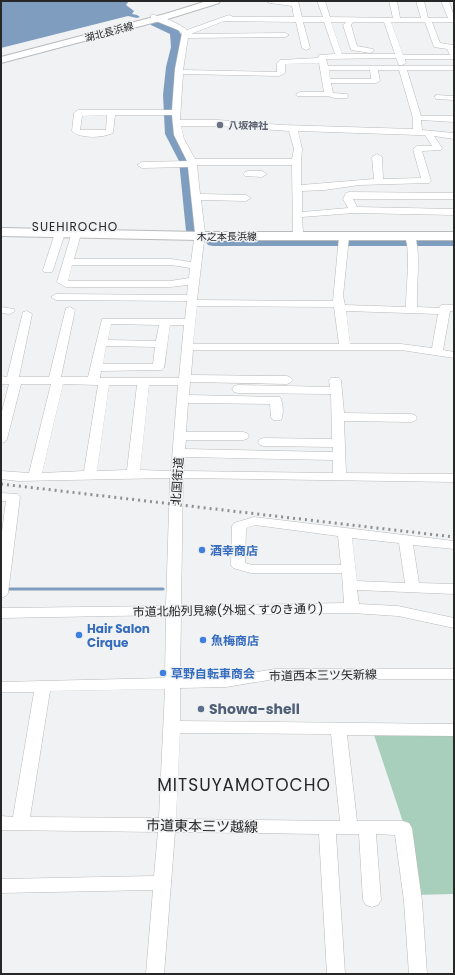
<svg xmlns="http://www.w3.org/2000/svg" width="455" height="975" font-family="Poppins,'Noto Sans JP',sans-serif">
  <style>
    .green { fill: #a7cfbc }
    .water { fill: #7f9ebf }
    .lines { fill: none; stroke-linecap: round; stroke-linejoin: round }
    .stream { stroke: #7f9ebf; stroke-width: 3 }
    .river { fill: #7f9ebf; fill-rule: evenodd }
    .minor-casing { stroke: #b8babb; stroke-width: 1 }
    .major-casing { stroke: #b8babb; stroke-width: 2 }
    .minor { fill: #fff; fill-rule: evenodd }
    .major { fill: #fff; fill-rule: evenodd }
    .rail { stroke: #8f9091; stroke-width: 3; stroke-dasharray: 2 4; stroke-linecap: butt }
    .worship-dot { fill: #6b7280; stroke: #f0f2f4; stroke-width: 1.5 }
    .shop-dot { fill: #3f7fe0; stroke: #f0f2f4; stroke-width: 1.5 }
    .service-dot { fill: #5c6f8a; stroke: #f0f2f4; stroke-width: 1.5 }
    .labels { text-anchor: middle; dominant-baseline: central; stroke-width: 3; stroke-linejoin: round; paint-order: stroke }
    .far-street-label { font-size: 10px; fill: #272728; stroke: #f0f2f4 }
    .far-worship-label { font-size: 10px; font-weight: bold; fill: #5b616d; stroke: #f0f2f4; text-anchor: start }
    .far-quarter-label { font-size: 12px; letter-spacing: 1px; fill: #272728; stroke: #f0f2f4 }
    .street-label { font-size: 12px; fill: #272728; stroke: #f0f2f4 }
    .shop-label { font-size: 12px; font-weight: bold; fill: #366cbe; stroke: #f0f2f4; text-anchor: start }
    .near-service-label { font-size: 14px; font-weight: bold; fill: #4e5e75; stroke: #f0f2f4; text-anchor: start }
    .near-street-label { font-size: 14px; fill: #272728; stroke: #f0f2f4 }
    .near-quarter-label { font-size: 17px; letter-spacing: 1px; fill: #272728; stroke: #f0f2f4 }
  </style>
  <rect width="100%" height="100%" fill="#f0f2f4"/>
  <polygon class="green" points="372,729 454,731 454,894 413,895 407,834"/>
  <polygon class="water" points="1,1 129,1 126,5 134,11 132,14 137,15 140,17 137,18 128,16 1,48"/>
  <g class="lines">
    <polyline class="stream" points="8,589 163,589"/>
    <g class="river">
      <polygon points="155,20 178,30 182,36 183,47 178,67 175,95 177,134 193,161 200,231 198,234 193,235 188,234 186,231 179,161 165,134 163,95 166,67 171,47 170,34 151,25 150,23 151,21"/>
      <polygon points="213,238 454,238 454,246 213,246 208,245 206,242 208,239"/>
    </g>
    <g class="minor-casing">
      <g id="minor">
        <path d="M266 1H298L302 17H323L317 1H325L330 17 393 18 389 1H397L400 18H421L416 1H424L428 18H448L441 1H449L454 16V22H432L440 43 453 45 454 47V59H405L406 63 402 65H399L396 58 326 59 328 66H454V70H407L421 116H454V122L421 120 422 130 454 133V139L434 136 442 148 441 150 422 151 431 181 429 183 359 185 325 190 302 191V212L348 208 343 199 346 193 349 192 454 193V199H353L357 207 454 209V215L354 213 302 217 303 233 305 237 300 240 296 239 293 233 292 165H197L200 194 246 195 251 198 246 201 201 200 205 233 197 300 333 301 339 237 344 234 349 237 343 296 345 305 406 307C406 286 411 254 405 236L410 233 415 236C421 254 416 287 417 307L439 308 441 305H454V311H450L443 350 454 352V358L401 350H193L191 375 287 376 291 378 293 380 291 382 287 384 190 382 189 395 280 397C283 402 284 415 281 420H273L271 417 270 404 188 403 186 432H243L247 433 249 436 247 439 243 440H186L185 449 333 452V447L264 446 260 445 258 442 260 439 264 438 332 439 331 394 238 393 234 392 232 389 234 386 238 385 330 387 329 380 331 378H339L341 380 344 413 411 414 415 415 417 418 415 421 411 422 344 421 346 473 454 474V482L183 478 181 606 344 603 342 573H251L233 568 231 565 232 526 234 523 254 517 454 541V549L413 545 419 583 454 584V594L357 590 359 604 398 606 454 618V628L398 616 352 613 181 615 180 678 226 677 275 669H454V679H275L226 687 180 688V721L454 724V736L347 735 357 821H403L409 823 412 828 422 901 427 974H409L404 901 395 835 376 834 381 900 378 905 372 907 366 905 363 900 359 834H336L345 974H327L319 834 175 832 164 974H146L153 890 1 893V879L154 876 158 832 1 830V816L13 817 34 692H1V682L165 678 166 615 1 618V608L166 606 170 478 18 481 1 479V471L29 473 51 384H21L7 439 5 442 1 443V415L9 384H1V376L7 377 23 312 27 311 32 314 19 377H49L66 308 70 307 75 310 61 377H88L102 319H185L187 301 56 300 51 297 56 294 187 295 188 285 170 287H66L57 282 72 232 76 231 81 234 74 259H171L191 262 195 233 188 167 142 168 137 165 142 162 187 161 174 135 172 115H115L113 133C103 138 80 139 72 131L74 113 78 110H172L175 69 182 33 178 30 151 19V15C159 14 182 25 187 30L229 15 233 17H294L292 6 270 3ZM224 21 296 22 302 48 306 50 310 48 303 22H324L335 54 319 55 318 58 280 60 277 63V72L183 70 188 38 285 37 289 35 285 33 191 34ZM331 22H346L343 25 351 50 370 53 374 51 373 49 357 46 351 25 353 22H384L395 54H342ZM391 22H425L434 47 447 49 450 55H403ZM319 63 324 92H300L296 94 297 96H328L334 98H347L348 96 347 94 333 93 331 83H376L380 81 378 70H399L413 118V129L282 125 218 120H180L183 74 279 76 285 73V64ZM329 70H370L371 79H330ZM107 115 106 130H80L82 116ZM181 126H218L289 131 294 149 292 159H195L184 139ZM298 131 418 135H425L432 146H417L413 149 421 178 383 179 382 157 377 154 372 157 374 179 301 185V162L302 149ZM72 265H171L190 268 189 278 170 281H68ZM197 306 334 307 339 344H193ZM346 311 438 314 432 348 401 344H350ZM111 324 159 325 156 341 108 340ZM170 325H184L179 378H100L101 371 162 370 164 368ZM106 346 155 347 153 364H103ZM63 384 98 385 84 471 42 473ZM109 385H137L127 470 97 471ZM149 385H178L171 471 140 470ZM185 457 333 460V473L184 471ZM255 525 338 536 341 565H252L245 563 246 528ZM352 538 399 543 405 583 357 581ZM165 689 159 818 30 817 50 691ZM180 733 331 734 340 821 176 819Z"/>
        <polygon points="436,95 454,96 454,100 436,99 435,97"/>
        <polygon points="248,171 262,171 267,174 262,177 245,176 243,174 245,172"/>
        <polygon points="60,230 65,233 53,270 52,272 44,272 43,270 55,233"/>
        <polygon points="1,307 14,309 15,311 10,314 1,313"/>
        <polygon points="1,493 18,494 20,497 8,593 6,596 1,598 1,539 6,501 1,501"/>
      </g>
    </g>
    <g class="major-casing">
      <g id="major">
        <polygon points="207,1 220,1 219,3 171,18 1,63 1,57 165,14"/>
        <polygon points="1,228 199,232 454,232 454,240 199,240 1,236"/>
      </g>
    </g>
    <use href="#minor" class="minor"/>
    <use href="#major" class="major"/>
    <polyline class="rail" points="1,484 454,537"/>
  </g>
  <circle class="worship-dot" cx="220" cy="125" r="4"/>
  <g class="shop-dot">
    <circle cx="202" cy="550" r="4"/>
    <circle cx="79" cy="635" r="4"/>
    <circle cx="203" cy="640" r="4"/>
    <circle cx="163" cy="673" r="4"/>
  </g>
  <circle class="service-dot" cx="201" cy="709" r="4"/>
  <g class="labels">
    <g class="far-street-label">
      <text transform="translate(109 32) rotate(-15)">湖北長浜線</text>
      <text x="227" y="236">木之本長浜線</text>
    </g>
    <g class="far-worship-label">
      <text x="228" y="125">八坂神社</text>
    </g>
    <g class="far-quarter-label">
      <text x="75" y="226">SUEHIROCHO</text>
    </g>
    <g class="street-label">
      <text transform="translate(177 481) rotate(-86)">北国街道</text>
      <text transform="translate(228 610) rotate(-1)">市道北船列見線(外堀くすのき通り)</text>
      <text transform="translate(323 675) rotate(-1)">市道西本三ツ矢新線</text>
    </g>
    <g class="shop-label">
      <text x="210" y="550">酒幸商店</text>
      <text x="87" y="628">Hair Salon<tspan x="87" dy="14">Cirque</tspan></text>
      <text x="211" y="640">魚梅商店</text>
      <text x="171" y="673">草野自転車商会</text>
    </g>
    <g class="near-service-label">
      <text x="209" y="709">Showa-shell</text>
    </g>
    <g class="near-street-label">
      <text transform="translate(202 826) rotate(1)">市道東本三ツ越線</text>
    </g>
    <g class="near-quarter-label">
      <text x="244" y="785">MITSUYAMOTOCHO</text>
    </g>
  </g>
  <rect width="455" height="975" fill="none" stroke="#272728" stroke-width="4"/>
</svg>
